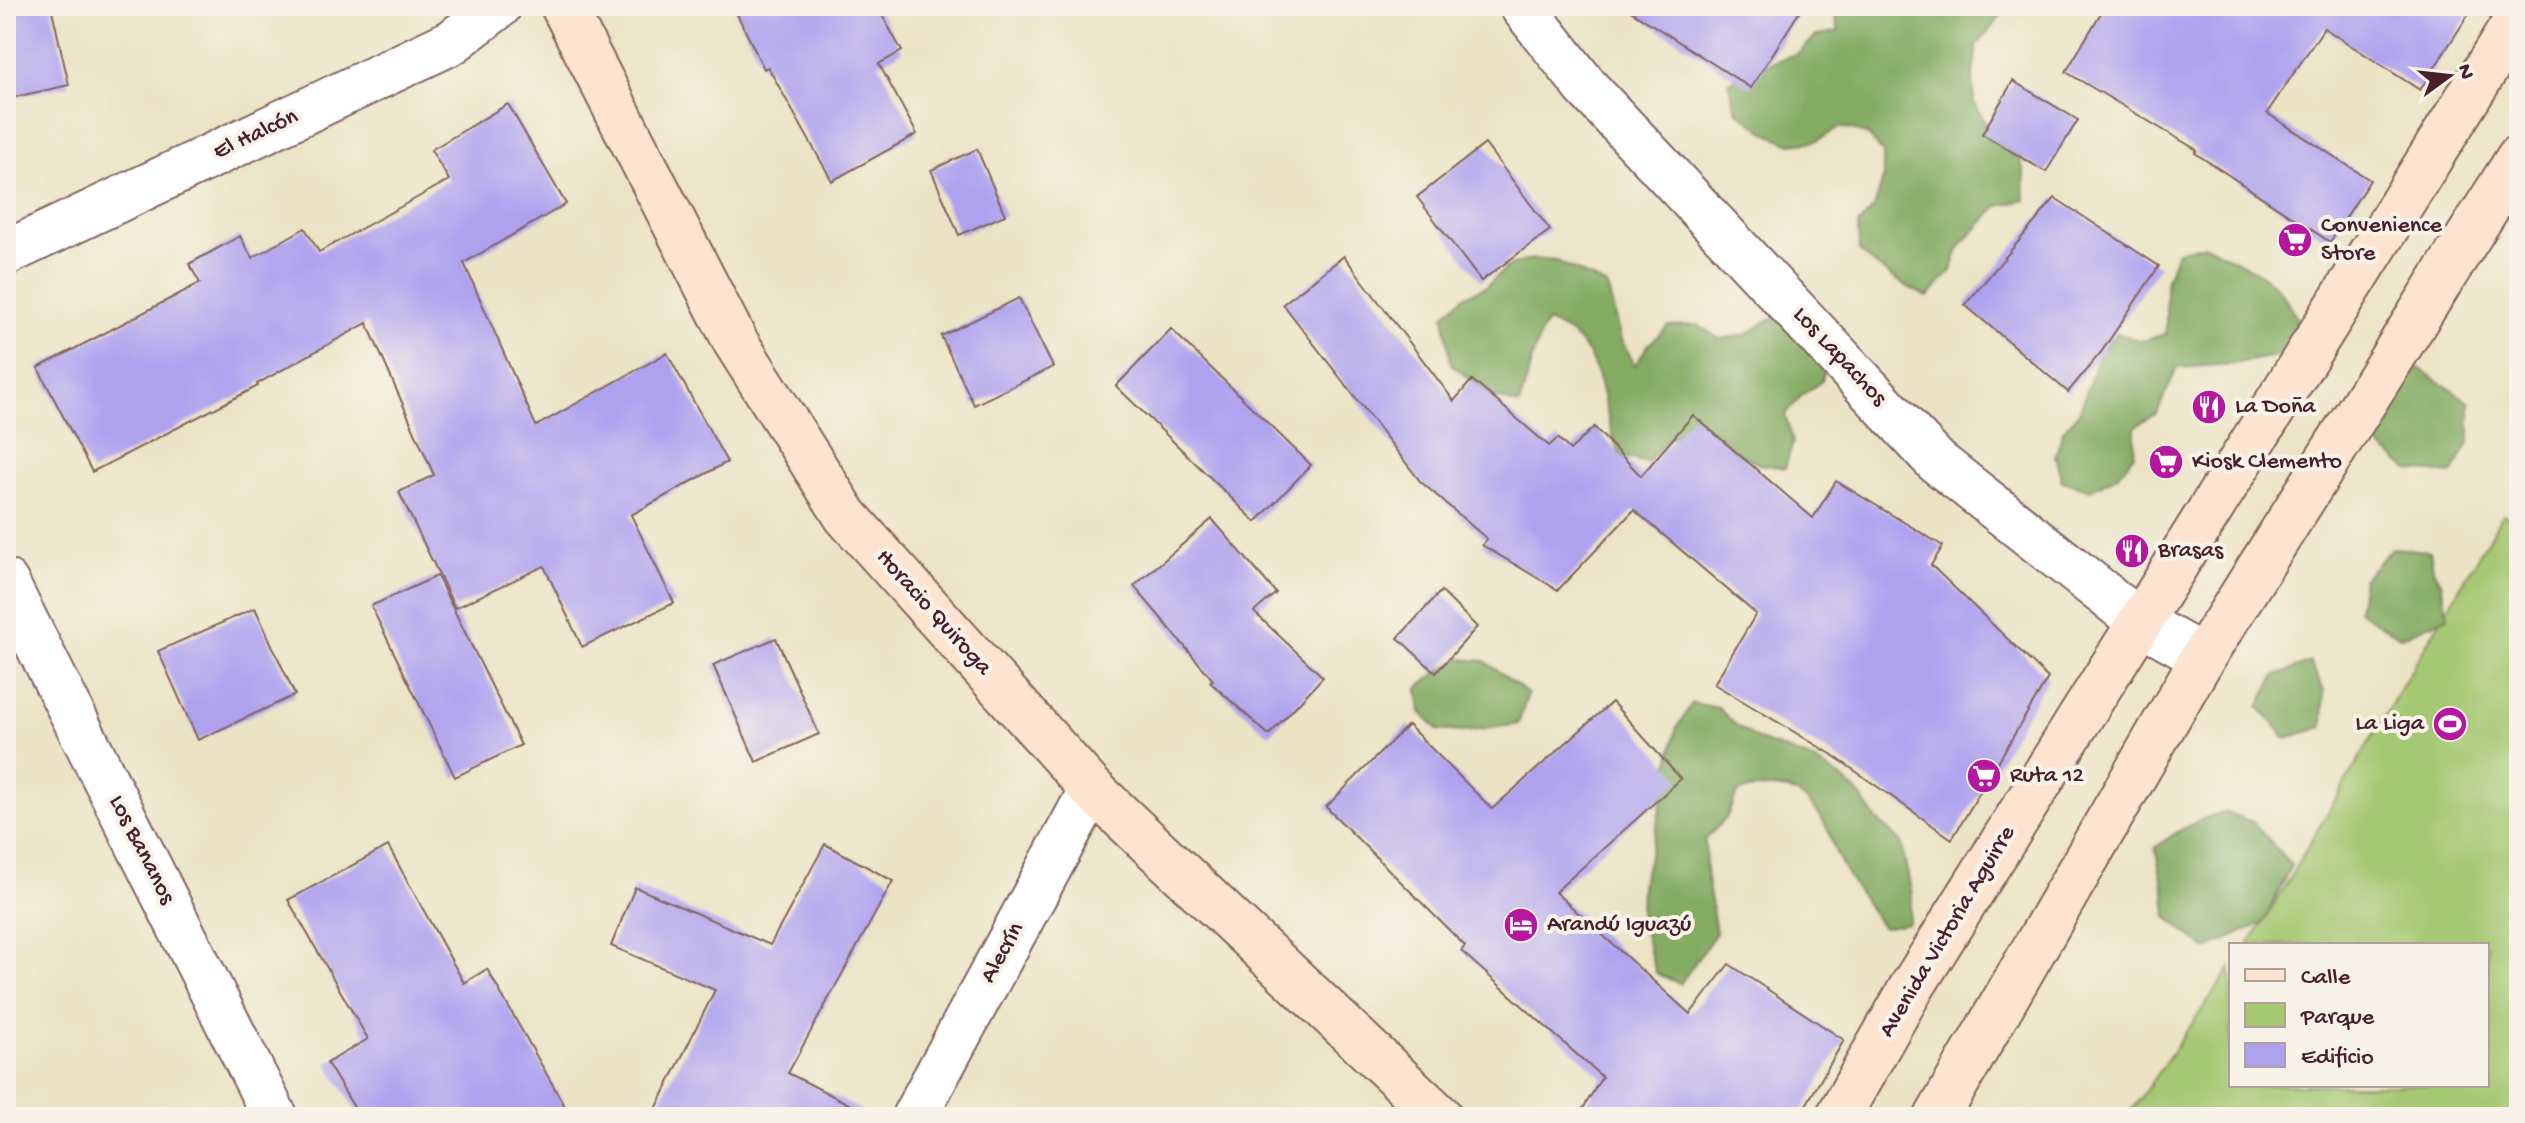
<svg xmlns="http://www.w3.org/2000/svg" width="2525" height="1123" font-family="'Gochi Hand',sans-serif">
  <style>
    .green { fill: #a5c872; stroke: #78744e; stroke-width: 2 }
    .forest { fill: #84ac64; stroke: #676648; stroke-width: 2 }
    .building { fill: #aea2ef }
    .lines { fill: none; stroke-linecap: round; stroke-linejoin: round }
    .street-casing { stroke: #836461; stroke-width: 48 }
    .secondary-casing { stroke: #836461; stroke-width: 48 }
    .street { stroke: #fff; stroke-width: 44 }
    .secondary { stroke: #fde4d0; stroke-width: 44 }
    .labels { text-anchor: middle; dominant-baseline: central; stroke-width: 8; stroke-linejoin: round; paint-order: stroke }
    .street-label { font-size: 24px; fill: #4a1f2b; stroke: #f7f3e8 }
    .poi-label { font-size: 24px; fill: #4a1f2b; stroke: #f7f3e8; text-anchor: start }
  </style>
  <rect width="100%" height="100%" fill="#f7f3e8"/>
  <filter id="ink" filterUnits="userSpaceOnUse"><feTurbulence type="fractalNoise" baseFrequency=".0125" numOctaves="2"/><feDisplacementMap in="SourceGraphic" scale="16" xChannelSelector="R" yChannelSelector="G"/><feConvolveMatrix kernelMatrix="1 2 1 2 8 2 1 2 1" color-interpolation-filters="sRGB"/></filter>
  <filter id="wash" filterUnits="userSpaceOnUse"><feTurbulence type="fractalNoise" baseFrequency=".006" numOctaves="4" result="noise"/><feDisplacementMap in="SourceGraphic" scale="32" xChannelSelector="R" yChannelSelector="G"/><feGaussianBlur stdDeviation="1.8" result="paint"/><feColorMatrix in="noise" values="0 0 0 0 0 0 0 0 0 0 0 0 0 0 0 0 0 1.4 0 .05"/><feComposite in="paint" operator="in"/></filter>
  <g filter="url(#wash)">
    <rect width="100%" height="100%" fill="#ece3c4"/>
    <polygon class="green" points="2503,514 2519,524 2519,1117 2127,1117 2231,968 2231,1085 2487,1085 2487,945 2248,945 2263,923"/>
    <g class="forest">
      <path d="M1832 6H2009L1977 45 1973 74 1974 102 1989 129 2016 145 2024 172 2025 200 1998 206 1961 245 1951 271 1928 297C1901 285 1881 271 1859 251L1858 225 1874 208 1883 179V153L1867 134 1840 127 1817 141 1791 144 1766 133 1737 111 1728 83 1749 70 1799 53 1816 36 1839 31Z"/>
      <path d="M2204 244C2258 274 2278 271 2304 334L2286 354 2232 364 2177 368 2157 413 2135 427 2134 454 2117 476 2090 490 2062 481 2055 456 2063 431 2080 411 2099 354 2117 333 2141 341 2166 334V282L2177 251Z"/>
      <path d="M1531 259 1557 261 1607 286 1621 340 1635 365 1649 344 1669 326 1698 325 1720 339 1746 335 1768 320 1793 313 1829 351 1822 381 1802 395 1785 415 1793 442 1785 468 1759 464 1734 451 1716 432 1693 426 1667 439 1647 463 1622 457C1600 419 1608 360 1569 333 1563 328 1554 325 1547 322 1532 347 1529 377 1519 405L1493 397 1451 364 1444 315 1463 297 1487 286 1507 267Z"/>
      <polygon points="2396,353 2470,402 2470,441 2452,474 2409,470 2359,430"/>
      <polygon points="2392,548 2430,551 2433,569 2441,582 2448,617 2400,637 2358,611 2363,579"/>
      <polygon points="1460,659 1485,661 1528,694 1518,724 1464,732 1438,730 1421,712 1418,688 1436,673"/>
      <polygon points="2310,662 2324,691 2323,727 2286,738 2259,707 2275,676"/>
      <path d="M1692 703 1718 708 1737 726 1759 740 1808 758 1836 774 1859 794 1877 820 1901 841 1912 895 1909 923 1883 928C1867 906 1849 880 1837 855 1832 846 1831 835 1826 826 1804 786 1779 783 1738 792L1726 818 1705 840 1706 872 1716 933 1680 984 1656 973 1640 917 1641 886 1655 834 1676 729Z"/>
      <path d="M2224 812 2253 822 2291 865 2263 923 2206 949 2167 917 2165 893 2155 848C2176 831 2198 819 2224 812Z"/>
    </g>
    <g id="blocks">
      <g class="building">
        <polygon points="6,6 51,6 69,85 6,99"/>
        <polygon points="733,6 877,6 902,51 879,64 917,134 832,181 768,67 764,69"/>
        <polygon points="1623,6 1803,6 1751,88"/>
        <polygon points="2105,6 2474,6 2420,90 2324,28 2267,113 2370,180 2330,242 2195,153 2197,150 2066,72"/>
        <polygon points="2013,81 2078,120 2046,172 1982,134"/>
        <polygon points="508,104 566,204 464,263 536,426 667,353 727,462 631,515 674,603 582,647 544,566 455,608 399,492 434,475 367,323 257,384 258,386 92,472 38,368 200,283 189,264 240,236 252,258 305,228 319,252 449,180 431,150"/>
        <polygon points="1485,144 1550,230 1481,281 1417,197"/>
        <polygon points="977,149 1005,215 959,235 931,170"/>
        <polygon points="2055,198 2159,266 2102,351 2068,392 1965,305"/>
        <polygon points="1344,256 1454,401 1472,380 1549,446 1558,438 1570,450 1594,427 1641,476 1693,415 1813,518 1836,481 1943,546 1931,565 2048,678 1952,839 1831,754 1714,684 1756,614 1634,510 1558,590 1482,545 1487,539 1420,481 1283,304"/>
        <polygon points="1019,298 1053,367 974,405 941,336"/>
        <polygon points="1171,329 1311,465 1256,522 1116,386"/>
        <polygon points="1212,519 1276,593 1254,612 1323,677 1269,735 1210,682 1213,680 1134,586"/>
        <polygon points="437,576 521,745 455,777 371,606"/>
        <polygon points="1441,591 1477,627 1436,673 1398,638"/>
        <polygon points="255,608 295,695 198,740 158,651"/>
        <polygon points="776,638 819,734 756,762 713,665"/>
        <polygon points="1612,702 1681,779 1555,892 1690,1014 1729,964 1844,1040 1799,1117 1578,1117 1602,1077 1461,951 1465,946 1326,807 1408,725 1492,809"/>
        <polygon points="825,844 893,881 788,1073 874,1117 652,1117 715,990 611,946 635,887 770,945"/>
        <polygon points="388,846 464,983 487,969 571,1117 360,1117 327,1063 368,1039 288,900"/>
      </g>
    </g>
  </g>
  <g filter="url(#ink)">
    <use href="#blocks" fill-opacity="0" stroke="#836461" stroke-width="2"/>
    <g class="lines">
      <g class="street-casing">
        <g id="street">
          <polyline points="1522,6 1586,87 1936,461 2140,622 2203,657"/>
          <polyline points="6,253 452,42 499,6"/>
          <polyline points="6,582 275,1117"/>
          <polyline points="914,1117 1092,789"/>
        </g>
      </g>
      <g class="secondary-casing">
        <g id="secondary">
          <polyline points="563,6 735,341 846,516 1092,789 1440,1117"/>
          <polyline points="1838,1117 1910,990 2519,16"/>
          <polyline points="1937,1117 2203,657 2519,157"/>
        </g>
      </g>
      <use href="#street" class="street"/>
      <use href="#secondary" class="secondary"/>
    </g>
  </g>
  <defs>
    <g id="supermarket-disc" transform="scale(1.8)"><circle r="9.5" fill="#b5179e" stroke="#f7f3e8"/><path d="M-6-5.5h2.5l.6 2H6L4.5 2H-2.5L-4.4-4H-6ZM-1.5 3.2a1.3 1.3 0 1 0 .1 0ZM3 3.2a1.3 1.3 0 1 0 .1 0Z" fill="#fff"/></g>
    <g id="restaurant-disc" transform="scale(1.8)"><circle r="9.5" fill="#b5179e" stroke="#f7f3e8"/><path d="M-5-6h1v4h1v-4h1v4h1v-4h1v5L-1.5 .5V6h-2V.5L-5-1ZM5-6V6H3V1.5H1.5Q1.5-4 5-6Z" fill="#fff"/></g>
    <g id="stadium-disc" transform="scale(1.8)"><circle r="9.5" fill="#b5179e" stroke="#f7f3e8"/><path d="M0-5a6.5 5 0 1 0 0 10a6.5 5 0 1 0 0-10ZM-3.5-1.8h7v3.6h-7Z" fill="#fff"/></g>
    <g id="hotel-disc" transform="scale(1.8)"><circle r="9.5" fill="#b5179e" stroke="#f7f3e8"/><path d="M-6-4.5h1.5V1H6V5H4.5V3h-9V5H-6ZM-4 0a1.8 1.8 0 1 1 3.6 0ZM.5 0V-2.5h3Q6-2.5 6 0Z" fill="#fff"/></g>
  </defs>
  <g fill-rule="evenodd">
    <use href="#supermarket-disc" x="2295" y="240"/>
    <use href="#restaurant-disc" x="2209" y="407"/>
    <use href="#supermarket-disc" x="2166" y="462"/>
    <use href="#restaurant-disc" x="2132" y="551"/>
    <use href="#stadium-disc" x="2450" y="724"/>
    <use href="#supermarket-disc" x="1984" y="776"/>
    <use href="#hotel-disc" x="1521" y="925"/>
  </g>
  <g class="labels">
    <g class="street-label">
      <text transform="translate(256 135) rotate(-25)">El Halcón</text>
      <text transform="translate(1839 357) rotate(47)">Los Lapachos</text>
      <text transform="translate(933 613) rotate(48)">Horacio Quiroga</text>
      <text transform="translate(141 850) rotate(63)">Los Bananos</text>
      <text transform="translate(1948 932) rotate(-59)">Avenida Victoria Aguirre</text>
      <text transform="translate(1003 953) rotate(-61)">Alecrín</text>
    </g>
    <g class="poi-label">
      <text x="2321" y="226">Convenience<tspan x="2321" dy="28">Store</tspan></text>
      <text x="2235" y="407">La Doña</text>
      <text x="2192" y="462">Kiosk Clemento</text>
      <text x="2158" y="551">Brasas</text>
      <text x="2424" y="724" text-anchor="end">La Liga</text>
      <text x="2010" y="776">Ruta 12</text>
      <text x="1547" y="925">Arandú Iguazú</text>
    </g>
  </g>
  <rect width="2525" height="1123" fill="none" stroke="#f7f3e8" stroke-width="32"/>
  <rect x="2229" y="943" width="260" height="144" fill="#f7f3e8" stroke="#b29e9c" stroke-width="2"/>
  <rect x="2245" y="969" width="40" height="12" fill="#fde4d0" stroke="#b29e9c" stroke-width="2"/>
  <text x="2301" y="983" font-size="24" fill="#4a1f2b">Calle</text>
  <rect x="2245" y="1003" width="40" height="24" fill="#a5c872" stroke="#b29e9c" stroke-width="2"/>
  <text x="2301" y="1023" font-size="24" fill="#4a1f2b">Parque</text>
  <rect x="2245" y="1043" width="40" height="24" fill="#aea2ef" stroke="#b29e9c" stroke-width="2"/>
  <text x="2301" y="1063" font-size="24" fill="#4a1f2b">Edificio</text>
  <g transform="translate(2449 76) rotate(75)" stroke="#f7f3e8" stroke-width="6" paint-order="stroke">
  <path d="M0-6L14 30L0 20L-14 30Z" fill="#4a1f2b"/>
  <text y="-12" font-size="22" font-weight="bold" text-anchor="middle" fill="#4a1f2b">N</text>
  </g>
</svg>
